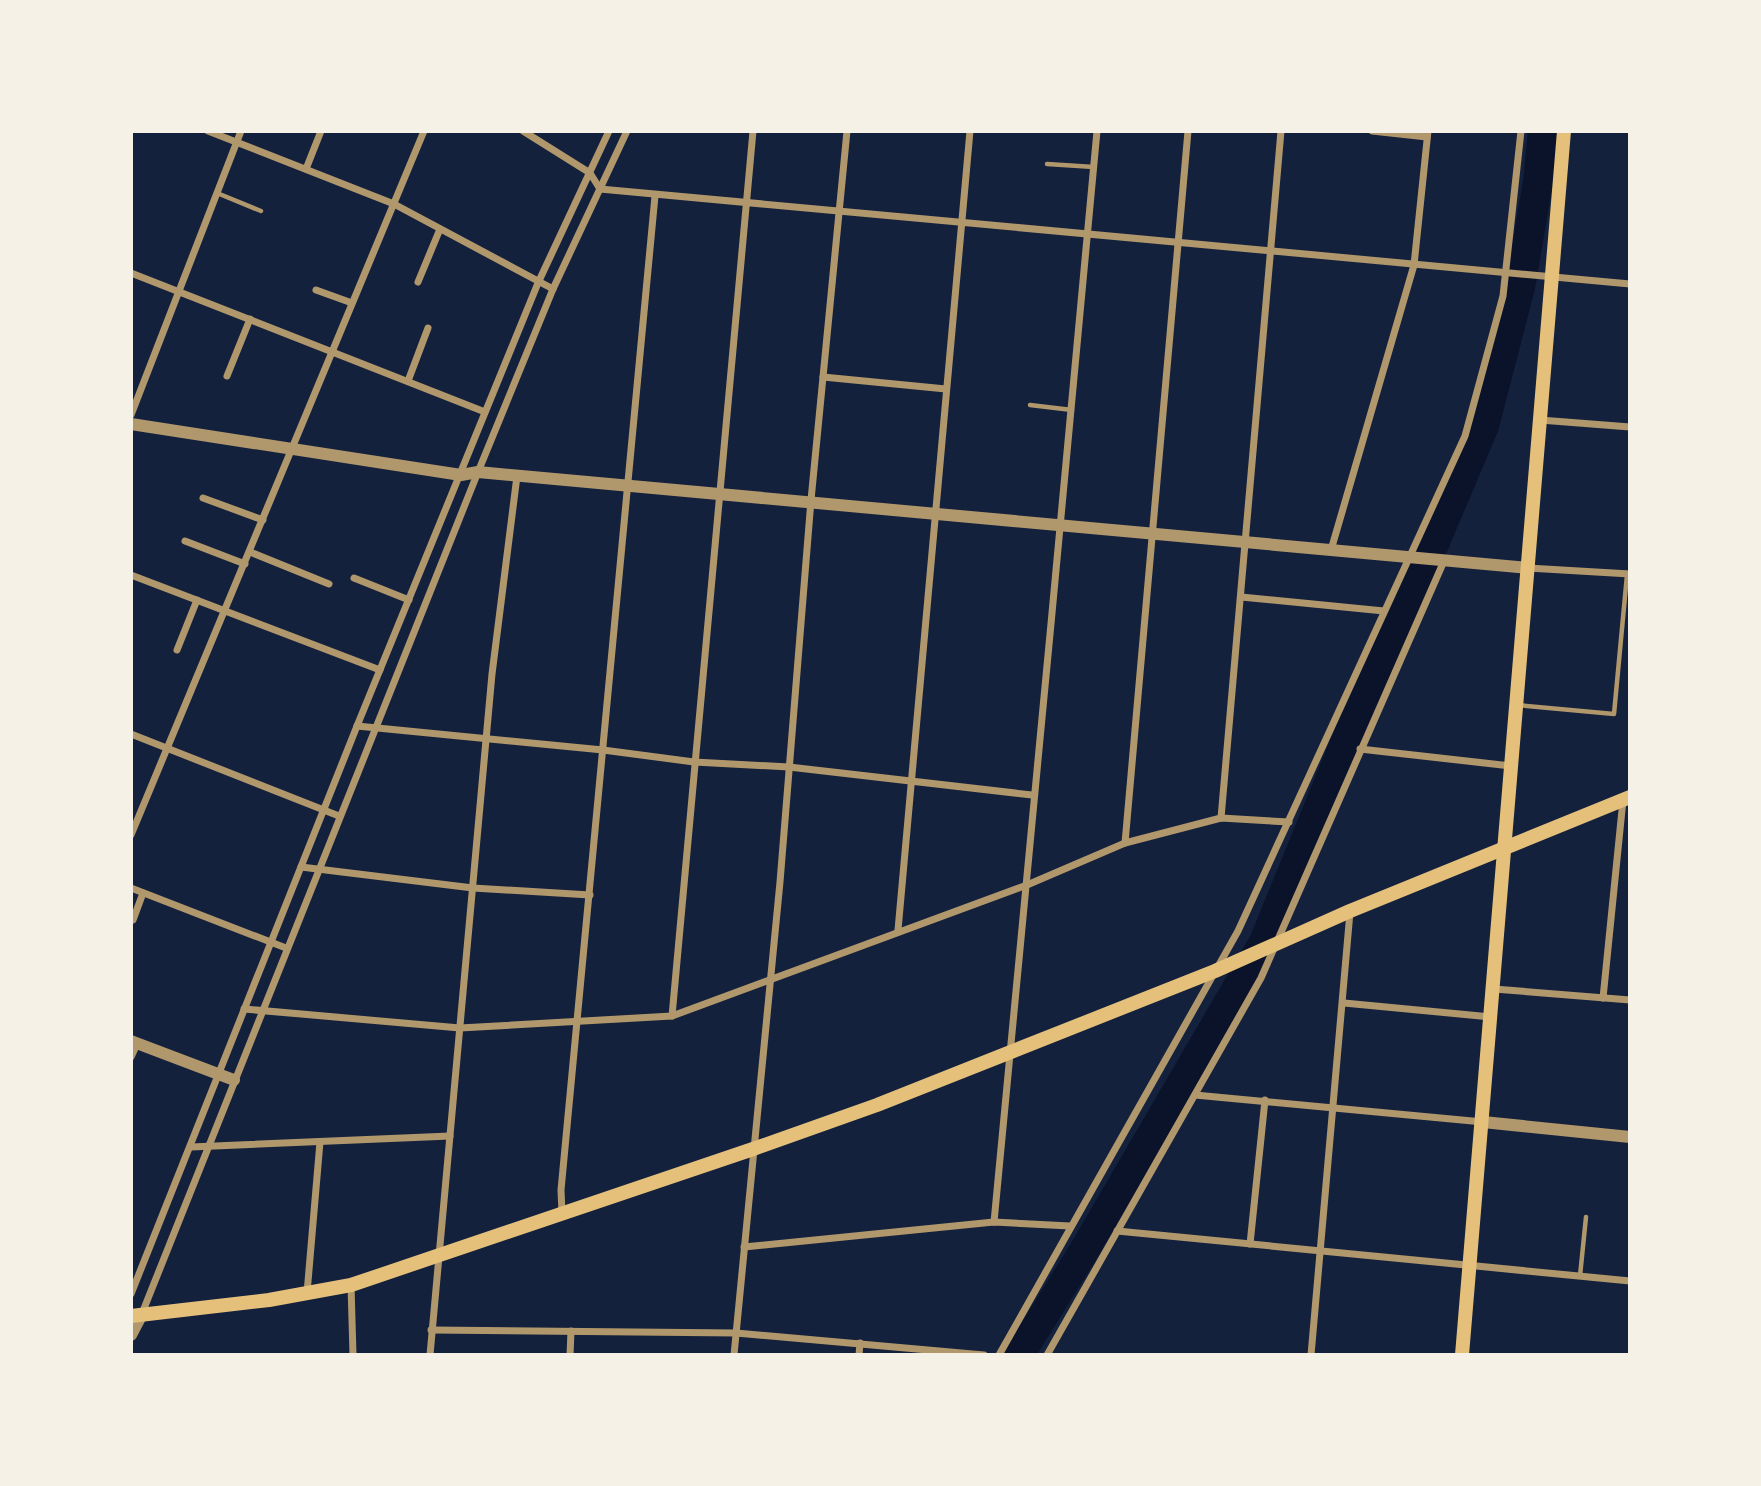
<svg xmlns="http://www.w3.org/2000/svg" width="1761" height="1486" font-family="'Playfair Display',serif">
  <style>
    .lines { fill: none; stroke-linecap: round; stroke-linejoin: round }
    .river { stroke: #0b132b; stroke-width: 30 }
    .service { stroke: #b1986c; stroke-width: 4.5 }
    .minor { stroke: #b1986c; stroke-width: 7 }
    .tertiary { stroke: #b1986c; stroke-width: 12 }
    .secondary { stroke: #e5c07b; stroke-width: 14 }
    .primary { stroke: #e5c07b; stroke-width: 14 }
  </style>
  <rect width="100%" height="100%" fill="#14213d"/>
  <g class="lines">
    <polyline class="river" points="1019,1355 1082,1254 1264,942 1361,704 1412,596 1484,426 1520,287 1538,182 1543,131"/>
    <g class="service">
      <polyline points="1047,164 1094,167"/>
      <polyline points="217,193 261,211"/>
      <polyline points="1030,405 1072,410"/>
      <polyline points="1517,705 1614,714 1627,575"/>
      <polyline points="1580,1276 1586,1217"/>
    </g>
    <g class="minor">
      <polyline points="208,131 394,204 553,289"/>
      <polyline points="523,131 590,173 600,189 1630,284"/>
      <polyline points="1372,131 1427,137"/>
      <polyline points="306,169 321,131"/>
      <polyline points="131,273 485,412"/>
      <polyline points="418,282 440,229"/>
      <polyline points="316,290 352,303"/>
      <polyline points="227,376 250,319"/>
      <polyline points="823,377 946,389"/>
      <polyline points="408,381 428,328"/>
      <polyline points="131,415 241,131"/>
      <polyline points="1540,420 1630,427"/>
      <polyline points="203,498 263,520"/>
      <polyline points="185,541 245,564"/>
      <polyline points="1331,550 1414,265 1428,131"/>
      <polyline points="250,552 329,584"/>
      <polyline points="1528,568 1630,574"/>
      <polyline points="131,575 380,670"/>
      <polyline points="354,578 409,600"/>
      <polyline points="1241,597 1384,611"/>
      <polyline points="177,650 197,600"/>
      <polyline points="357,726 603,750 694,762 789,767 1032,795"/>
      <polyline points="131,734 339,816"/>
      <polyline points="1360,749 1511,766"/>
      <polyline points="1221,818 1281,131"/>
      <polyline points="131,835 424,131"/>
      <polyline points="1125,843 1188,131"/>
      <polyline points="301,867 473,888 590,895"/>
      <polyline points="131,888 286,948"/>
      <polyline points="133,920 143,893"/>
      <polyline points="898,930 970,131"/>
      <polyline points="1494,989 1630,1000"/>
      <polyline points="1603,998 1623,800"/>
      <polyline points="1344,1003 1491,1017"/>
      <polyline points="244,1009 460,1028 672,1016 1027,885 1125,843 1221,818 1289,822"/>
      <polyline points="672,1016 753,131"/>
      <polyline points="131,1057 137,1044"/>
      <polyline points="1195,1095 1483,1122"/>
      <polyline points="191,1147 450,1136"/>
      <polyline points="562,1213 561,1190 655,196"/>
      <path d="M994 1222C1027 858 1065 495 1097 131"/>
      <polyline points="1117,1231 1630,1281"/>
      <polyline points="1250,1244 1265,1100"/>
      <polyline points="744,1247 994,1222 1070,1226"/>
      <polyline points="351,1285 353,1355"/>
      <polyline points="307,1293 320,1142"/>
      <polyline points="131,1294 357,726 538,283 609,131"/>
      <polyline points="141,1316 478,472 553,289 627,131"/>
      <polyline points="431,1330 736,1333 984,1355"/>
      <polyline points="430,1355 492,674 517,476"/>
      <polyline points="570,1355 571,1331"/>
      <polyline points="734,1355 780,882 811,500 847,131"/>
      <polyline points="859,1355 860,1343"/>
      <polyline points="999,1355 1238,931 1465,436 1503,296 1521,131"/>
      <polyline points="1047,1355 1261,978 1444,561"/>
      <polyline points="1311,1355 1350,912"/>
    </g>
    <g class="tertiary">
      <polyline points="131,424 461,475 478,472 1528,568"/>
      <polyline points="131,1041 234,1080"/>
      <polyline points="1483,1122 1630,1137"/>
      <polyline points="131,1335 141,1316"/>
    </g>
    <polyline class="secondary" points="1462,1355 1564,131"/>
    <polyline class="primary" points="131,1316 269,1300 351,1285 753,1149 877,1105 1215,971 1350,911 1630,797"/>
  </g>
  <rect width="1761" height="1486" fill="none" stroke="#f6f1e7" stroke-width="266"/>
</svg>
